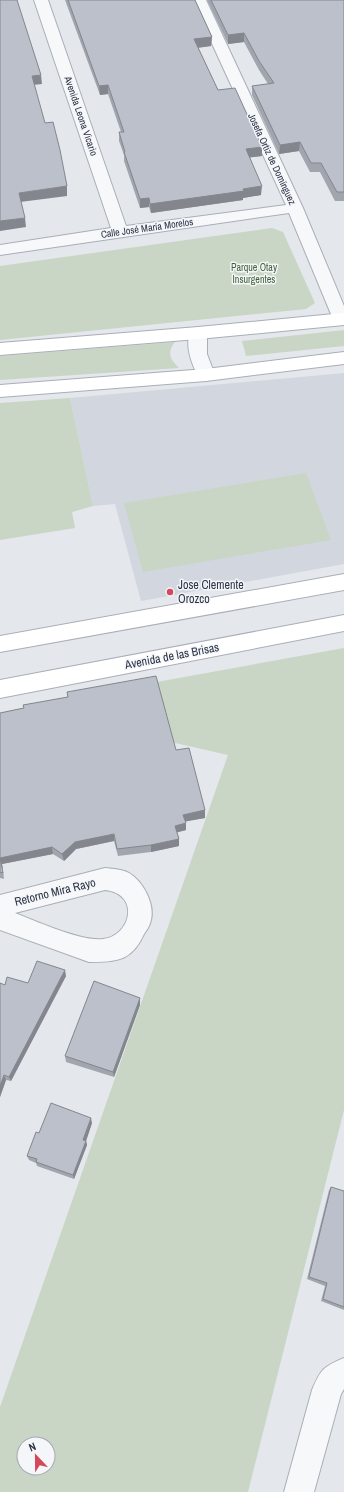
<svg xmlns="http://www.w3.org/2000/svg" width="344" height="1492" font-family="'Archivo Narrow',sans-serif">
  <style>
    .built { fill: #d2d6de }
    .green { fill: #c9d6c5; fill-rule: evenodd }
    .lines { fill: none; stroke-linecap: round; stroke-linejoin: round }
    .street-casing { stroke: #a9aeb7; stroke-width: 2 }
    .secondary-casing { stroke: #a9aeb7; stroke-width: 2 }
    .street { fill: #f7f8fa; fill-rule: evenodd }
    .secondary { fill: #fff; fill-rule: evenodd }
    .wall { fill: #a1a5ae }
    .shaded-wall { fill: #83868d }
    .building { fill: #bbc0ca; stroke: #83868d }
    .poi-dot { fill: #d1495b; stroke: #f4f6f9; stroke-width: 1.5 }
    .labels { text-anchor: middle; dominant-baseline: central; stroke-width: 3; stroke-linejoin: round; paint-order: stroke }
    .far-street-label { font-size: 10px; fill: #2b3445; stroke: #f4f6f9 }
    .far-park-label { font-size: 10px; fill: #3f6138; stroke: #f4f6f9 }
    .poi-label { font-size: 12px; fill: #2b3445; stroke: #f4f6f9; text-anchor: start }
    .street-label { font-size: 12px; fill: #2b3445; stroke: #f4f6f9 }
  </style>
  <rect width="100%" height="100%" fill="#e4e7ec"/>
  <polygon class="built" points="344,373 344,564 141,601 115,504 93,506 70,398"/>
  <g class="green">
    <polygon points="272,228 283,232 315,303 306,309 0,340 0,266"/>
    <polygon points="344,330 344,346 246,356 242,341"/>
    <path d="M175 342C166 353 171 360 179 368L0 380V356Z"/>
    <polygon points="70,398 93,506 72,512 75,528 0,540 0,403"/>
    <polygon points="306,473 331,540 143,572 124,503"/>
    <path d="M344 648V1110L248 1492H0V1407L228 755 171 742 157 682ZM24 1444H48V1468H24Z"/>
  </g>
  <g class="lines">
    <g class="street-casing">
      <g id="street">
        <polygon points="34,0 48,0 126,226 286,205 192,0 206,0 303,208 344,306 344,324 335,323 333,319 289,213 0,255 0,245 111,228"/>
        <path d="M198 327 204 329 207 333V354L215 375 212 379 206 381 200 379C192 366 183 343 192 329Z"/>
        <path d="M105 868C113 869 122 869 129 873 143 881 155 904 151 920 150 925 147 930 144 934 140 943 134 952 125 957 114 962 101 962 89 962L0 930V895ZM105 890C141 894 131 936 103 939 82 942 36 921 15 913Z"/>
        <path d="M344 1358V1389L341 1394 314 1492H284L312 1390C321 1369 323 1367 344 1358Z"/>
      </g>
    </g>
    <g class="secondary-casing">
      <g id="secondary">
        <polygon points="344,313 344,325 198,339 0,355 0,343 198,327"/>
        <polygon points="344,352 344,364 206,381 0,397 0,385 206,369"/>
        <polygon points="344,574 344,590 0,652 0,636"/>
        <polygon points="344,615 344,631 0,698 0,680"/>
      </g>
    </g>
    <use href="#street" class="street"/>
    <use href="#secondary" class="secondary"/>
  </g>
  <g class="wall">
    <polygon points="65,0 195,0 212,37 211,46 198,48 218,90 262,156 250,157 261,195 243,198 243,200 151,213 149,207 140,208 124,161 124,155 119,141 119,132 121,132 108,94 100,95"/>
    <polygon points="207,0 344,0 344,201 335,201 320,172 310,172 299,151 279,154 252,95 252,86 268,84 259,70 244,42 228,44"/>
    <polygon points="67,692 176,750 205,810 205,818 185,821 186,830 177,832 179,839 179,846 151,852 118,856 114,841 76,849 64,861 53,854 2,864 4,879 0,878 0,713 24,708 23,705 68,698"/>
    <polygon points="66,976 11,1081 6,1080 0,1097 0,983 5,985 28,983"/>
    <polygon points="140,998 140,1005 114,1077 66,1062 65,1056"/>
    <polygon points="92,1123 86,1141 87,1145 74,1179 37,1166 36,1163 29,1160 27,1156 39,1133"/>
    <polygon points="331,1187 344,1191 344,1310 321,1301 325,1286 307,1279 329,1190"/>
  </g>
  <g class="shaded-wall">
    <polygon points="244,33 244,42 228,44 228,35"/>
    <polygon points="212,37 211,46 194,48 194,39"/>
    <polygon points="41,75 42,84 33,85 32,76"/>
    <polygon points="108,85 108,94 100,95 99,86"/>
    <polygon points="300,142 299,151 279,154 280,145"/>
    <polygon points="262,147 262,156 246,158 246,149"/>
    <polygon points="67,186 67,196 20,202 19,193"/>
    <polygon points="262,186 261,195 243,198 243,200 151,213 150,204"/>
    <polygon points="149,198 149,207 140,208 140,199"/>
    <polygon points="25,218 26,227 0,231 0,221"/>
    <polygon points="205,810 205,818 183,822 183,815"/>
    <polygon points="186,823 186,830 175,833 175,826"/>
    <polygon points="114,834 114,841 76,849 64,861 62,854 75,842"/>
    <polygon points="179,839 179,846 151,852 151,845"/>
    <polygon points="52,847 53,854 2,864 4,879 3,873 0,858"/>
    <polygon points="65,970 66,976 11,1081 9,1077"/>
    <polygon points="140,998 140,1005 114,1077 113,1072"/>
    <polygon points="4,1075 6,1080 0,1097 0,1086"/>
    <polygon points="91,1118 92,1123 86,1141 87,1145 74,1179 73,1175 83,1140"/>
  </g>
  <g class="building">
    <polygon points="0,0 17,0 41,75 32,76 45,123 53,122 60,150 67,186 19,193 25,218 0,221"/>
    <polygon points="68,0 195,0 212,37 194,39 218,90 235,88 262,147 246,149 262,186 243,189 244,191 150,204 149,198 140,199 124,152 125,152 119,132 124,132 108,85 99,86"/>
    <polygon points="211,0 344,0 344,192 337,192 321,163 311,163 300,142 280,145 252,86 274,83 259,61 244,33 228,35"/>
    <polygon points="156,676 176,750 189,748 205,810 183,815 186,823 175,826 179,839 151,845 117,849 114,834 75,842 62,854 52,847 0,858 3,873 0,872 0,713 24,708 23,705 68,697 67,692"/>
    <polygon points="37,961 65,970 9,1077 4,1075 0,1086 0,983 5,985 7,977 28,983"/>
    <polygon points="94,981 140,998 113,1072 65,1056"/>
    <polygon points="51,1103 91,1118 83,1140 86,1141 73,1175 36,1162 37,1159 27,1156 36,1132 39,1133"/>
    <polygon points="331,1187 344,1191 344,1307 323,1299 327,1283 309,1277"/>
  </g>
  <circle class="poi-dot" cx="170" cy="592" r="4"/>
  <g class="labels">
    <g class="far-street-label">
      <text transform="translate(81 116) rotate(71)">Avenida Leona Vicario</text>
      <text transform="translate(272 159) rotate(65)">Josefa Ortiz de Domínguez</text>
      <text transform="translate(147 228) rotate(-8)">Calle José María Morelos</text>
    </g>
    <g class="far-park-label">
      <text x="254" y="267">Parque Otay<tspan x="254" dy="12">Insurgentes</tspan></text>
    </g>
    <g class="poi-label">
      <text x="178" y="585">Jose Clemente<tspan x="178" dy="14">Orozco</tspan></text>
    </g>
    <g class="street-label">
      <text transform="translate(172 656) rotate(-11)">Avenida de las Brisas</text>
      <text transform="translate(55 892) rotate(-14)">Retorno Mira Rayo</text>
    </g>
  </g>
  <g transform="translate(36 1456) rotate(338)"><circle r="19" fill="#f4f6f9" stroke="#a4a8b1"/>
  <path d="M0-3L7 15L0 10L-7 15Z" fill="#d1495b"/>
  <text y="-6" font-size="11" font-weight="bold" text-anchor="middle" fill="#2b3445">N</text>
  </g>
</svg>
